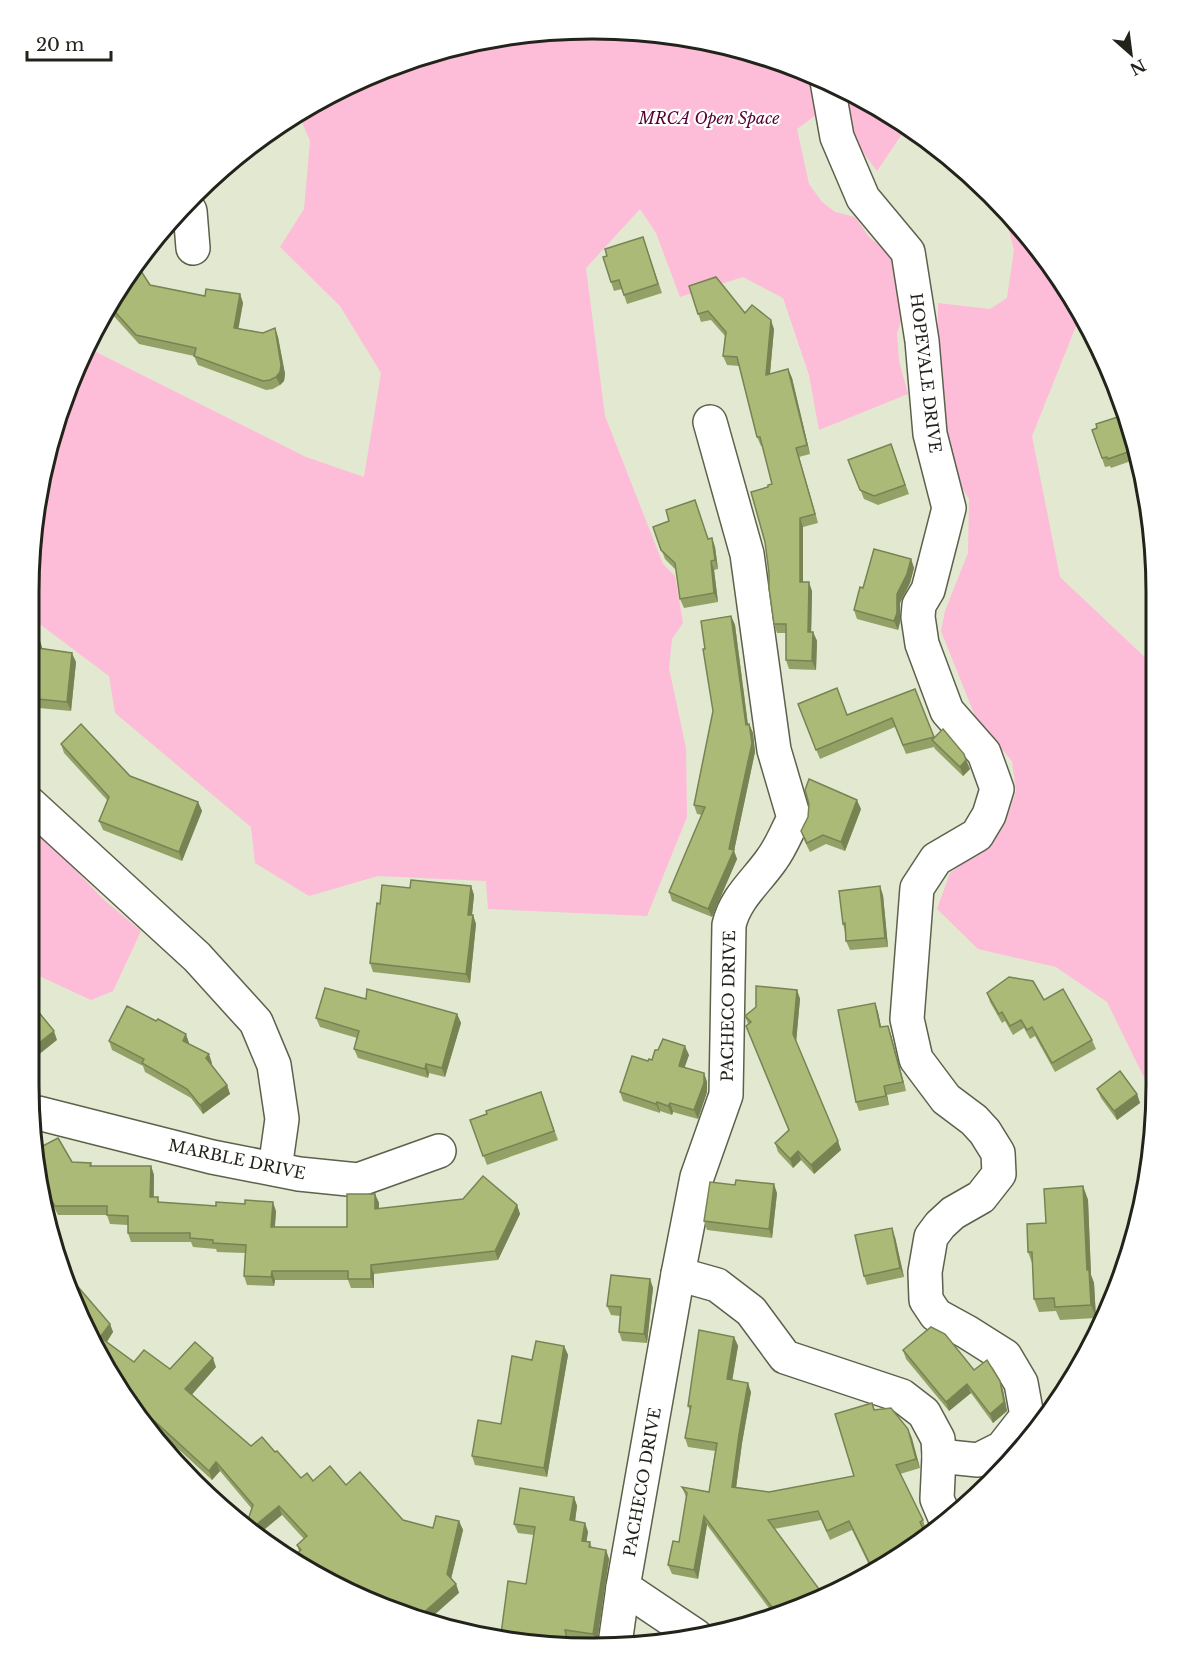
<svg xmlns="http://www.w3.org/2000/svg" width="1185" height="1677" font-family="'Libre Baskerville',serif">
  <style>
    .green { fill: #fdbcd7 }
    .lines { fill: none; stroke-linecap: round; stroke-linejoin: round }
    .minor-casing { stroke: #5c614c; stroke-width: 36 }
    .minor { stroke: #fff; stroke-width: 33 }
    .wall { fill: #93a166 }
    .shaded-wall { fill: #788353 }
    .building { fill: #abbb77; stroke: #788353; stroke-width: 1.5 }
    .labels { text-anchor: middle; dominant-baseline: central; stroke-width: 4.5; stroke-linejoin: round; paint-order: stroke }
    .park-label { font-size: 16px; font-style: italic; fill: #550032; stroke: #fff }
    .street-label { font-size: 16px; fill: #22241b; stroke: #fff }
    .rim { fill: none; stroke: #22241b; stroke-width: 3 }
  </style>
  <rect width="100%" height="100%" fill="#e3e9d1"/>
  <g class="green">
    <polygon points="630,30 739,48 812,75 820,112 797,129 809,184 822,202 835,212 855,217 870,238 893,255 908,295 897,334 899,361 908,394 819,430 809,375 783,298 743,277 680,297 656,233 640,209 586,268 605,416 663,564 675,576 683,623 672,639 669,668 686,748 687,817 647,916 488,909 486,881 378,876 309,896 255,863 251,827 115,713 109,676 29,616 29,592 39,482 90,349 306,457 364,477 381,373 340,306 280,247 304,209 310,141 298,113 311,104 412,58 519,33"/>
    <polygon points="842,87 909,128 906,128 877,171 855,142"/>
    <polygon points="1003,208 1017,221 1076,310 1078,321 1032,436 1060,577 1153,665 1155,1100 1107,1002 1056,967 978,949 937,909 950,873 980,851 1005,824 1016,791 1012,761 977,721 941,631 945,611 968,553 969,499 941,454 937,431 938,303 990,309 1007,298 1014,250"/>
    <polygon points="29,821 103,899 141,931 113,991 91,1000 37,975 29,968"/>
  </g>
  <g class="lines">
    <g class="minor-casing">
      <g id="minor">
        <polyline points="827,81 837,137 863,198 908,252 922,341 930,434 949,508 928,590 919,605 918,617 922,644 947,711 984,753 997,789 989,815 977,835 936,859 917,888 907,1019 916,1059 946,1099 974,1120 985,1132 998,1153 999,1174 981,1197 953,1213 940,1225 931,1237 925,1272 926,1300 936,1315 967,1332 1005,1356 1021,1383 1027,1416 1002,1448 978,1460 939,1456"/>
        <polyline points="188,208 190,211 193,248"/>
        <polyline points="29,803 197,957 256,1022 274,1065 282,1119 275,1169"/>
        <polyline points="32,1114 38,1113 212,1157 299,1174 358,1180 439,1151"/>
        <polyline points="678,1274 717,1285 751,1311 785,1357 902,1396 924,1413 938,1439 939,1456 937,1499 946,1520"/>
        <polyline points="623,1587 696,1636"/>
        <path d="M615 1644 623 1587 678 1274 697 1177 726 1095 729 925C735 898 757 881 772 859 781 847 787 831 794 818L774 750 747 554 710 422"/>
      </g>
    </g>
    <use href="#minor" class="minor"/>
  </g>
  <g class="wall">
    <polygon points="643,237 662,293 627,304 622,289 614,291 611,282 607,256"/>
    <polygon points="139,268 150,285 205,296 240,294 243,303 238,328 263,333 275,328 278,337 285,374 284,381 280,385 273,389 266,390 198,365 194,356 139,344 111,313 108,305 118,295 117,294"/>
    <polygon points="689,286 745,313 774,329 770,374 788,369 792,378 810,454 799,457 818,523 803,527 803,582 812,591 811,632 813,632 817,641 816,670 789,669 786,660 786,633 777,633 774,624 769,573 768,487 772,484 762,446 761,446 757,437 739,366 727,365 723,356 725,336 711,320 701,322"/>
    <polygon points="1121,416 1134,460 1111,468 1110,466 1105,467 1092,430"/>
    <polygon points="891,444 909,494 878,505 864,499 848,460"/>
    <polygon points="653,527 708,539 712,538 715,547 718,569 714,570 718,602 684,608 680,599 676,570 665,559"/>
    <polygon points="911,559 914,568 910,583 900,603 900,622 898,630 857,619 854,610 863,588"/>
    <polygon points="731,616 735,625 748,724 749,724 753,733 755,752 734,851 737,859 712,917 672,901 669,892 702,815 697,814 694,805 713,711 705,649"/>
    <polygon points="28,637 39,638 42,648 76,662 71,711 28,707"/>
    <polygon points="915,689 934,738 964,754 970,769 963,776 935,749 934,747 906,754 895,727 820,759 801,713 847,715"/>
    <polygon points="61,744 130,776 198,802 202,811 182,861 103,830 99,821 107,800 64,753"/>
    <polygon points="861,809 845,851 826,844 810,852 804,840 801,831"/>
    <polygon points="471,886 474,895 472,915 473,915 476,924 470,983 373,972 370,963 380,904 410,888"/>
    <polygon points="883,895 888,947 850,950 846,941 845,932 843,924"/>
    <polygon points="797,990 800,999 796,1042 841,1150 814,1174 801,1160 793,1168 778,1152 775,1143 789,1131 745,1016"/>
    <polygon points="987,993 1044,1000 1092,1040 1096,1049 1055,1072 1035,1036 1030,1039 1024,1028 1013,1035 1005,1021 1002,1023 990,1002"/>
    <polygon points="366,999 457,1014 461,1023 445,1077 429,1073 428,1078 358,1058 354,1049 357,1038 320,1027 316,1018"/>
    <polygon points="875,1003 878,1012 881,1027 888,1026 891,1035 906,1091 887,1095 889,1105 859,1111 856,1102"/>
    <polygon points="109,1041 189,1043 189,1044 212,1063 211,1064 227,1085 230,1094 203,1114 191,1098 145,1072 143,1066 112,1050"/>
    <polygon points="689,1055 684,1067 704,1073 707,1082 707,1092 698,1119 673,1112 672,1115 660,1111 660,1113 623,1101 620,1092 648,1061"/>
    <polygon points="1097,1089 1137,1094 1140,1103 1117,1120 1101,1098"/>
    <polygon points="541,1092 558,1140 487,1165 470,1120"/>
    <polygon points="37,1149 72,1162 91,1163 92,1166 151,1166 154,1175 154,1197 160,1202 276,1211 275,1227 347,1227 375,1194 379,1203 379,1209 517,1205 520,1214 498,1260 374,1274 374,1288 351,1288 348,1280 275,1280 274,1286 247,1285 244,1276 245,1253 217,1252 216,1249 193,1247 191,1242 131,1242 128,1233 128,1225 110,1224 107,1215 58,1215 42,1184"/>
    <polygon points="1083,1186 1088,1200 1091,1275 1094,1283 1096,1318 1060,1320 1056,1311 1039,1312 1034,1299 1032,1263 1028,1252 1046,1223"/>
    <polygon points="777,1193 772,1238 707,1230 704,1221"/>
    <polygon points="895,1237 904,1277 867,1285 864,1276"/>
    <polygon points="67,1274 110,1324 113,1332 107,1342 134,1362 170,1369 216,1367 192,1394 251,1446 275,1452 301,1478 346,1485 403,1520 433,1528 459,1521 463,1530 451,1579 456,1584 459,1593 343,1590 296,1559 295,1555 299,1551 297,1545 304,1539 282,1515 252,1509 220,1471 212,1480 139,1413 138,1414 123,1398"/>
    <polygon points="650,1279 653,1288 647,1343 622,1341 619,1332 620,1316 611,1315 607,1306"/>
    <polygon points="734,1337 738,1346 732,1380 751,1392 742,1443 736,1487 769,1492 854,1476 872,1403 875,1410 908,1429 920,1468 900,1474 923,1520 926,1529 924,1530 925,1533 870,1567 852,1530 830,1540 821,1520 774,1529 809,1605 774,1615 707,1525 698,1579 672,1574 668,1565 679,1542 686,1497 682,1487 709,1492 715,1451 688,1447 685,1438 690,1411 688,1406"/>
    <polygon points="564,1346 568,1355 547,1477 475,1465 472,1456 501,1424 532,1360"/>
    <polygon points="903,1350 1000,1381 1003,1390 1007,1411 993,1423 971,1393 949,1411 906,1359"/>
    <polygon points="574,1497 577,1506 575,1521 585,1523 588,1532 586,1542 590,1542 592,1548 606,1550 609,1559 597,1643 568,1639 569,1644 519,1644 502,1639 501,1634 526,1584 534,1535 518,1533 514,1524"/>
  </g>
  <g class="shaded-wall">
    <polygon points="235,158 236,162 206,187 221,168"/>
    <polygon points="240,294 243,303 237,337 234,328"/>
    <polygon points="771,320 774,329 769,384 766,375"/>
    <polygon points="275,328 278,337 285,374 284,381 280,385 276,377"/>
    <polygon points="788,369 792,378 810,454 807,445"/>
    <polygon points="796,448 799,457 818,523 815,514"/>
    <polygon points="800,518 803,527 803,591 800,582"/>
    <polygon points="712,538 715,547 718,569 715,560"/>
    <polygon points="911,559 914,568 910,583 900,603 900,622 898,630 894,621 897,594"/>
    <polygon points="711,561 714,570 718,602 714,593"/>
    <polygon points="809,582 812,591 811,641 808,632"/>
    <polygon points="731,616 735,625 749,734 746,725"/>
    <polygon points="813,632 817,641 816,670 812,661"/>
    <polygon points="39,638 42,647 41,657 38,648"/>
    <polygon points="72,653 76,662 71,711 67,702"/>
    <polygon points="749,724 753,733 755,752 734,851 737,859 712,917 708,909 729,849"/>
    <polygon points="966,760 970,769 963,776 960,767"/>
    <polygon points="857,800 861,809 845,851 841,842"/>
    <polygon points="198,802 202,811 182,861 179,852"/>
    <polygon points="471,886 474,895 471,924 468,915"/>
    <polygon points="880,886 883,895 888,947 885,938"/>
    <polygon points="473,915 476,924 470,983 466,974"/>
    <polygon points="797,990 800,999 796,1043 793,1034"/>
    <polygon points="875,1003 878,1012 883,1036 880,1027"/>
    <polygon points="457,1014 461,1023 445,1077 442,1068"/>
    <polygon points="888,1026 891,1035 906,1091 903,1082"/>
    <polygon points="54,1031 57,1040 32,1060 29,1051"/>
    <polygon points="186,1034 189,1043 186,1050 183,1041"/>
    <polygon points="685,1046 689,1055 682,1075 679,1066"/>
    <polygon points="209,1054 212,1063 209,1067 206,1058"/>
    <polygon points="426,1064 429,1073 428,1078 425,1069"/>
    <polygon points="704,1073 707,1082 707,1092 698,1119 694,1110"/>
    <polygon points="227,1085 230,1094 203,1114 200,1105"/>
    <polygon points="884,1086 887,1095 889,1105 886,1096"/>
    <polygon points="1137,1094 1140,1103 1117,1120 1114,1111"/>
    <polygon points="657,1102 660,1111 660,1113 656,1104"/>
    <polygon points="670,1103 673,1112 672,1115 668,1106"/>
    <polygon points="838,1141 841,1150 814,1174 811,1165"/>
    <polygon points="798,1151 801,1160 793,1168 790,1159"/>
    <polygon points="151,1166 154,1175 153,1206 150,1197"/>
    <polygon points="774,1184 777,1193 772,1238 769,1229"/>
    <polygon points="1083,1186 1088,1200 1091,1275 1094,1283 1096,1318 1091,1305 1087,1270"/>
    <polygon points="375,1194 379,1203 379,1218 375,1209"/>
    <polygon points="273,1202 276,1211 274,1236 271,1227"/>
    <polygon points="517,1205 520,1214 498,1260 495,1251"/>
    <polygon points="892,1228 895,1237 904,1277 900,1268"/>
    <polygon points="371,1265 374,1274 374,1288 371,1279"/>
    <polygon points="272,1271 275,1280 274,1286 271,1277"/>
    <polygon points="650,1279 653,1288 647,1343 644,1334"/>
    <polygon points="110,1324 113,1332 104,1346 100,1337"/>
    <polygon points="734,1337 738,1346 731,1388 727,1379"/>
    <polygon points="564,1346 568,1355 547,1477 544,1468"/>
    <polygon points="213,1358 216,1367 189,1398 185,1389"/>
    <polygon points="1000,1381 1003,1390 1007,1411 993,1423 990,1414"/>
    <polygon points="748,1383 751,1392 742,1443 735,1496 732,1487 739,1434"/>
    <polygon points="967,1384 971,1393 949,1411 946,1402"/>
    <polygon points="136,1404 139,1413 138,1414 133,1408"/>
    <polygon points="908,1429 912,1438 920,1468 916,1459"/>
    <polygon points="216,1462 220,1471 212,1480 209,1471"/>
    <polygon points="574,1497 577,1506 574,1529 570,1520"/>
    <polygon points="279,1506 282,1515 259,1534 251,1529"/>
    <polygon points="704,1516 707,1525 698,1579 694,1570"/>
    <polygon points="459,1521 463,1530 450,1583 447,1574"/>
    <polygon points="585,1523 588,1532 585,1550 582,1541"/>
    <polygon points="606,1550 609,1559 597,1643 593,1634"/>
    <polygon points="456,1584 459,1593 432,1617 422,1614"/>
    <polygon points="819,1589 822,1597 809,1605 792,1610"/>
  </g>
  <g class="building">
    <polygon points="643,237 658,284 624,295 619,280 611,282 603,257 607,256 605,249"/>
    <polygon points="139,268 150,285 205,296 206,289 240,294 234,328 263,333 275,328 281,365 280,372 276,377 270,380 263,381 194,356 196,348 136,335 109,305 119,294 119,293"/>
    <polygon points="716,277 745,313 752,305 771,320 766,375 788,369 807,445 796,448 815,514 800,518 800,582 809,582 808,632 813,632 812,661 786,660 786,624 774,624 769,588 769,573 765,542 751,492 768,487 768,485 772,484 760,437 757,437 737,357 723,356 726,332 708,311 698,314 689,286"/>
    <polygon points="1121,416 1131,451 1108,459 1107,457 1102,458 1092,430 1097,428 1096,424"/>
    <polygon points="891,444 905,485 874,496 860,490 848,460"/>
    <polygon points="695,500 708,539 712,538 715,560 711,561 714,593 680,599 675,563 661,550 653,527 669,521 666,510"/>
    <polygon points="874,549 911,559 907,574 897,594 897,613 894,621 854,610 860,587 863,588"/>
    <polygon points="731,616 746,725 749,724 752,743 729,849 734,850 708,909 669,892 705,807 694,805 713,711 703,649 705,649 701,621"/>
    <polygon points="28,637 39,638 38,648 72,653 67,702 28,698"/>
    <polygon points="837,688 847,715 915,689 934,737 903,745 892,718 816,750 798,704"/>
    <polygon points="81,724 130,776 198,802 179,852 99,821 109,797 61,744"/>
    <polygon points="943,729 964,754 966,760 960,767 932,740"/>
    <polygon points="809,779 857,800 841,842 823,835 807,843 801,831 808,817 809,804 805,790"/>
    <polygon points="411,880 471,886 468,915 473,915 466,974 370,963 377,903 380,904 382,885 410,888"/>
    <polygon points="880,886 885,938 846,941 845,923 843,924 839,891"/>
    <polygon points="1009,977 1033,981 1044,1000 1063,989 1092,1040 1052,1063 1032,1027 1027,1030 1021,1020 1010,1026 1002,1012 999,1014 987,993"/>
    <polygon points="756,986 797,990 793,1034 838,1141 811,1165 798,1151 790,1159 775,1143 789,1130 746,1026 751,1022 745,1016 756,1007"/>
    <polygon points="325,988 366,999 367,989 457,1014 442,1068 426,1064 425,1069 354,1049 359,1031 316,1018"/>
    <polygon points="28,999 54,1031 29,1051 28,1051"/>
    <polygon points="875,1003 880,1027 888,1026 903,1082 884,1086 886,1096 856,1102 838,1010"/>
    <polygon points="127,1006 156,1021 158,1019 186,1034 183,1041 209,1054 206,1058 227,1085 200,1105 187,1089 142,1063 144,1059 109,1041"/>
    <polygon points="663,1039 685,1046 679,1066 704,1073 704,1083 694,1110 670,1103 668,1106 657,1102 656,1104 620,1092 632,1056 648,1061 649,1059 652,1060 655,1050 658,1050"/>
    <polygon points="1120,1071 1137,1094 1114,1111 1097,1089"/>
    <polygon points="541,1092 554,1131 483,1156 470,1120 487,1114 486,1111"/>
    <polygon points="58,1138 72,1162 91,1163 90,1166 151,1166 150,1197 158,1197 158,1202 216,1206 216,1202 245,1204 245,1200 273,1202 271,1227 347,1227 347,1194 375,1194 375,1209 463,1199 483,1176 517,1205 495,1251 371,1265 371,1279 348,1279 348,1271 272,1271 271,1277 244,1276 246,1245 213,1243 213,1240 190,1238 190,1233 128,1233 128,1216 107,1215 107,1206 55,1206 41,1180 37,1149"/>
    <polygon points="736,1180 774,1184 769,1229 704,1221 710,1182 735,1185"/>
    <polygon points="1083,1186 1087,1270 1089,1270 1091,1305 1055,1307 1054,1298 1034,1299 1032,1252 1028,1252 1027,1224 1046,1223 1044,1189"/>
    <polygon points="892,1228 900,1268 864,1276 855,1235"/>
    <polygon points="67,1274 110,1324 100,1337 134,1362 144,1350 170,1369 195,1342 213,1358 185,1389 251,1446 262,1437 275,1452 277,1451 301,1478 307,1473 313,1481 330,1466 346,1485 360,1472 403,1520 433,1528 436,1516 459,1521 447,1574 456,1584 422,1614 343,1590 319,1574 315,1569 313,1570 302,1563 295,1555 301,1550 297,1545 307,1536 279,1506 251,1529 246,1526 253,1505 216,1462 209,1471 136,1404 133,1408 123,1398"/>
    <polygon points="611,1275 650,1279 644,1334 619,1332 621,1307 607,1306"/>
    <polygon points="931,1327 945,1334 974,1370 987,1360 1000,1381 1004,1402 990,1414 967,1384 946,1402 903,1350"/>
    <polygon points="699,1330 734,1337 727,1379 748,1383 739,1434 732,1487 769,1492 854,1476 835,1414 872,1403 874,1410 891,1408 908,1429 916,1459 896,1465 923,1520 920,1522 925,1533 871,1566 849,1521 827,1531 818,1511 768,1520 819,1589 792,1610 777,1614 704,1516 694,1570 668,1565 673,1541 679,1542 687,1493 682,1487 709,1492 717,1443 685,1438 691,1406 688,1406"/>
    <polygon points="536,1341 564,1346 544,1468 472,1456 478,1420 501,1424 512,1356 532,1360"/>
    <polygon points="520,1488 574,1497 570,1520 585,1523 582,1541 590,1542 589,1547 606,1550 593,1634 565,1630 568,1644 566,1644 501,1634 508,1581 526,1584 535,1527 514,1524"/>
  </g>
  <g class="labels">
    <g class="park-label">
      <text x="709" y="118">MRCA Open Space</text>
    </g>
    <g class="street-label">
      <text transform="translate(926 373) rotate(83)">HOPEVALE DRIVE</text>
      <text transform="translate(728 1006) rotate(-89)">PACHECO DRIVE</text>
      <text transform="translate(237 1159) rotate(12)">MARBLE DRIVE</text>
      <text transform="translate(642 1482) rotate(-80)">PACHECO DRIVE</text>
    </g>
  </g>
  <path d="M0 0H1185V1677H0ZM592 39H593A553 553 0 0 1 1146 592V1085A553 553 0 0 1 593 1638H592A553 553 0 0 1 39 1085V592A553 553 0 0 1 592 39Z" fill="#fff" fill-rule="evenodd"/>
  <path class="rim" d="M592 39H593A553 553 0 0 1 1146 592V1085A553 553 0 0 1 593 1638H592A553 553 0 0 1 39 1085V592A553 553 0 0 1 592 39Z"/>
  <g transform="translate(1131 54) rotate(152)" stroke="#ffffff" stroke-width="4.5" paint-order="stroke">
  <path d="M0-4.5L10 22L0 15L-10 22Z" fill="#22241b"/>
  <text y="-9" font-size="16" font-weight="bold" text-anchor="middle" fill="#22241b">N</text>
  </g>
  <path d="M27 51v9h84v-9" fill="none" stroke="#22241b" stroke-width="3"/>
  <text x="36" y="51" font-size="18" fill="#22241b" stroke="#ffffff" stroke-width="4.5" paint-order="stroke">20 m</text>
</svg>
